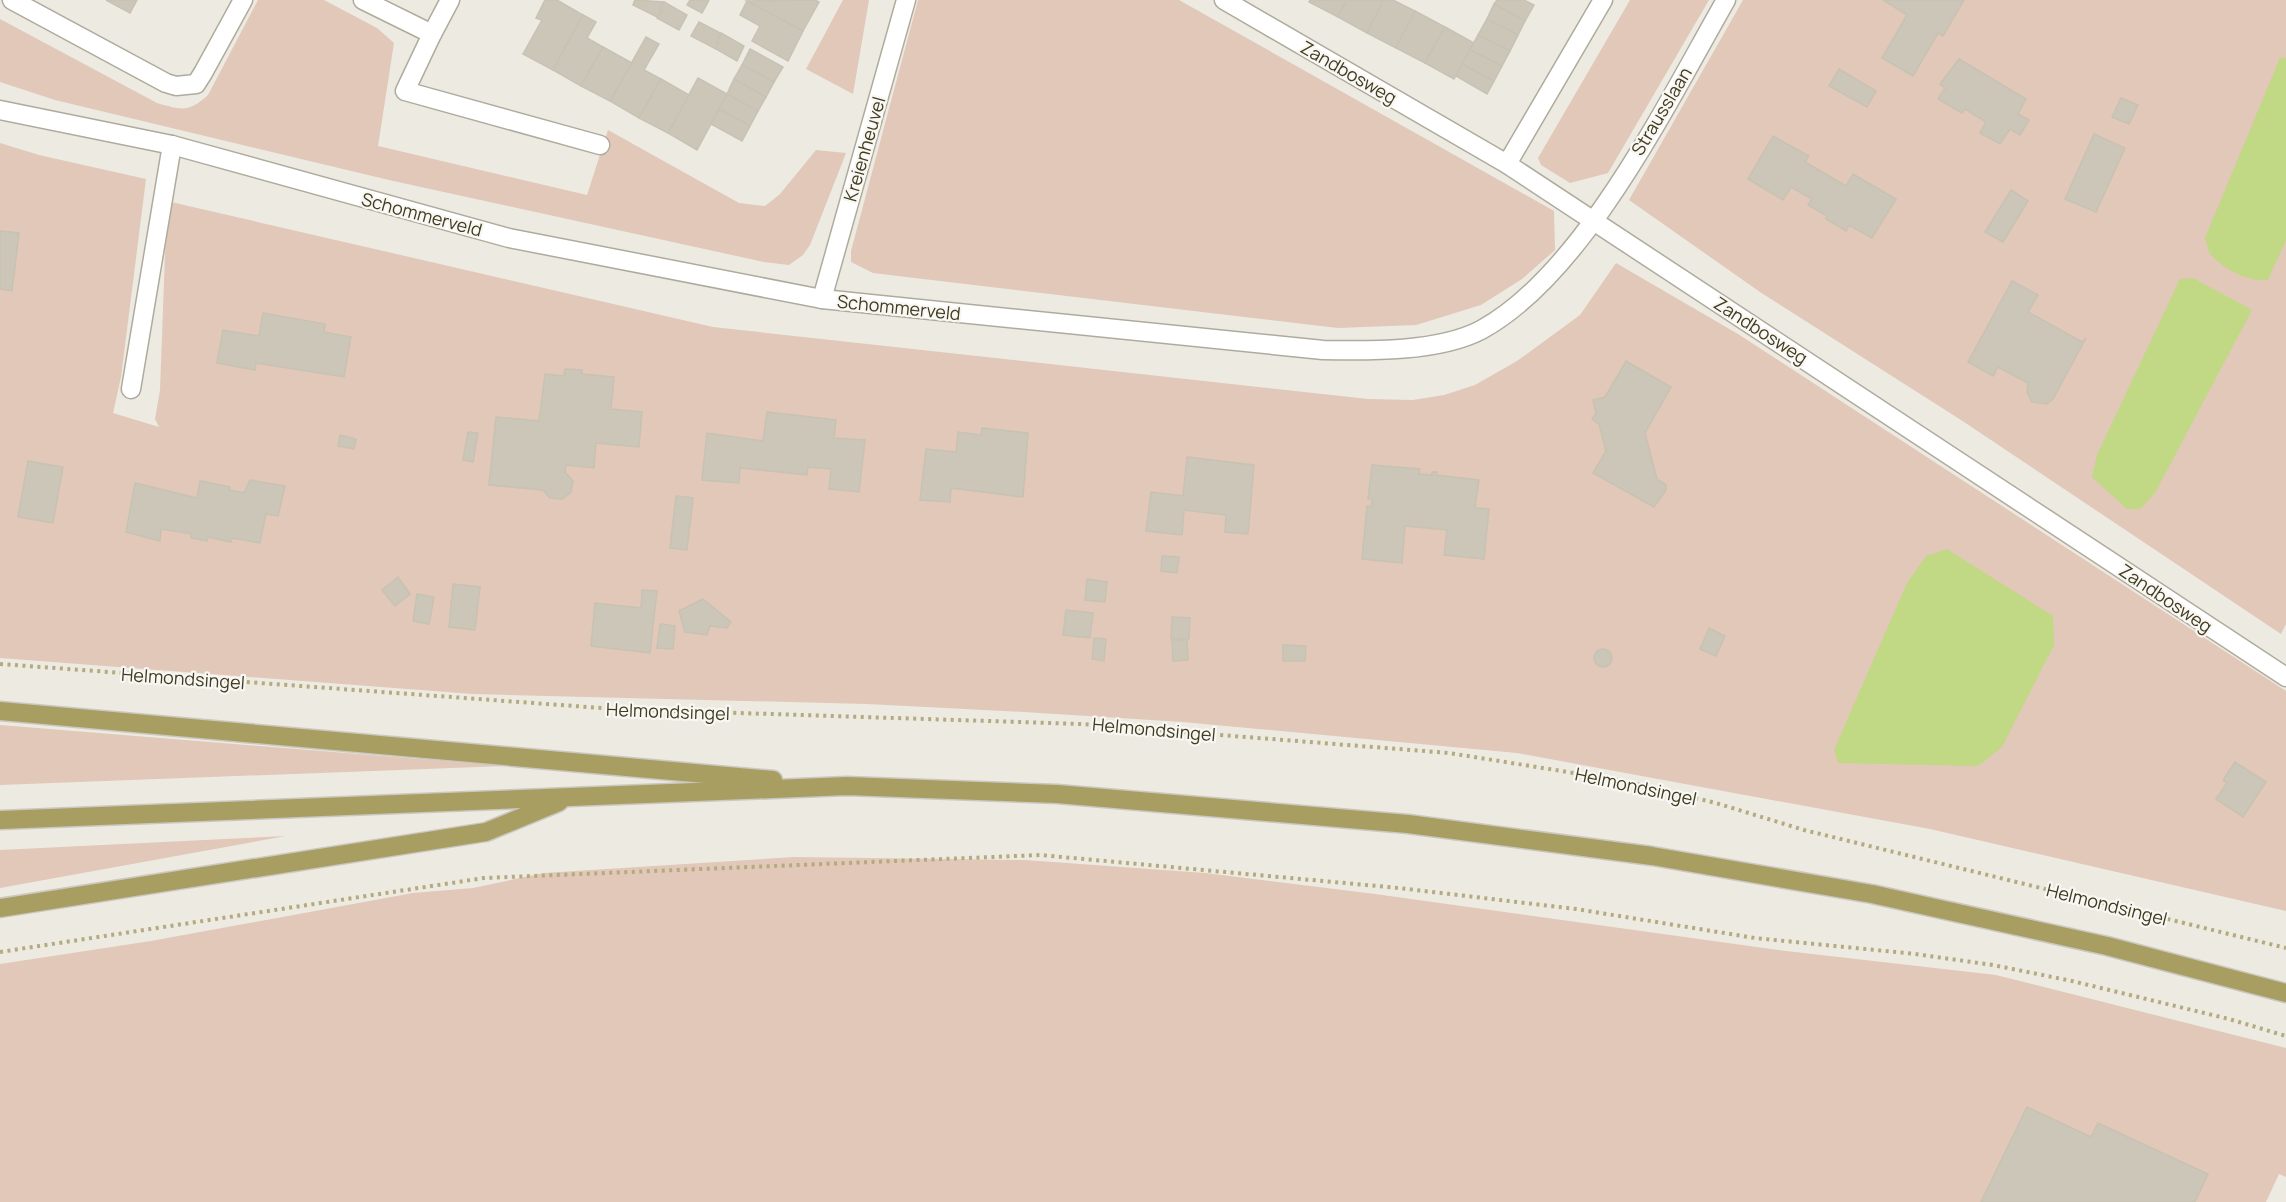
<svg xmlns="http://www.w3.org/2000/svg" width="2286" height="1202" font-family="Manrope,sans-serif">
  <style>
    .green { fill: #e1c8b8 }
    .water { fill: #c1d884 }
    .building { fill: #ccc6b9; stroke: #c8c2b3; stroke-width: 1.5 }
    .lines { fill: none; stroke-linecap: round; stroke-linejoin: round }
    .street-casing { stroke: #afab9c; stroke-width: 21 }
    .primary-casing { stroke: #cac8c1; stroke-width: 21 }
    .path { stroke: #b4aa7f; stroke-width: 4; stroke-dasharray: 3 4.5; stroke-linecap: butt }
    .street { stroke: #fff; stroke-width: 18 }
    .primary { stroke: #a89e61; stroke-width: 18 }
    .labels { text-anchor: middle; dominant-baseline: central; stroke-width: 4.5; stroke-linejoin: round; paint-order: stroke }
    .street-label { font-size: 18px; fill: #403c20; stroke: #f9f7f3 }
  </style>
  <rect width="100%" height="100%" fill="#edeae2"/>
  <g class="green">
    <path d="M258 0H324L377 28 394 43 378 146 587 195 608 130 739 203 765 206 780 194 816 150 846 153 810 245 803 255 789 265 764 262 389 180 55 100 0 82V19L157 103C182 110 188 113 208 95Z"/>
    <polygon points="843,0 869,0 853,94 806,69"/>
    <polygon points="918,0 1179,0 1554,211 1555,250 1522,279 1481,305 1416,325 1338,328 873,273 851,262 851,251"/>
    <polygon points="1630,0 1709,0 1608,173 1570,183 1541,165 1538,158"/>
    <polygon points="1743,0 2286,0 2286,624 2281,634 1961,420 1760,292 1629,200"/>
    <polygon points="0,143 39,155 146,179 121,377 113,413 159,427 155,419 160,390 166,227 171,202 713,327 1368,399 1413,400 1444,395 1475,385 1517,361 1580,315 1616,263 1738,334 2286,691 2286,911 1930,829 1517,753 1183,722 1024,712 867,704 473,694 0,658"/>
    <polygon points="0,725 505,766 0,785"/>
    <polygon points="286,836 0,888 0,850"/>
    <polygon points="794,857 1025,860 1205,873 1375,894 1786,951 1996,975 2286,1048 2286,1177 2279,1174 2266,1202 0,1202 0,964 151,941 413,893 473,888 544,873"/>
  </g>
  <g class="water">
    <path d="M2280 58H2286V240L2268 280C2248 282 2226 270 2212 256 2208 252 2207 243 2205 238Z"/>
    <polygon points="2193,278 2252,310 2155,493 2140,509 2127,509 2092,477 2097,455 2180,279"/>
    <polygon points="1947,549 2053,616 2054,645 2002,747 1978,766 1838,763 1834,750 1907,583 1926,556"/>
  </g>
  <g class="building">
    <polygon points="106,0 137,0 130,13"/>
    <polygon points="545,0 557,0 583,15 553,70 523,54 542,20 536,18"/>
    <polygon points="635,0 664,2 659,18 633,5"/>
    <polygon points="690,0 709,0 702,13 687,5"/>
    <polygon points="815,0 819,2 803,31 747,1"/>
    <polygon points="1310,0 1347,0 1338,17 1309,2"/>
    <polygon points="1347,0 1384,0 1367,33 1338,17"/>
    <polygon points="1384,0 1393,0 1415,11 1396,48 1367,33"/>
    <polygon points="1497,0 1524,0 1534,5 1525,21 1494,4"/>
    <polygon points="1883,0 1964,0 1943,36 1938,33 1913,76 1882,58 1907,15"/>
    <polygon points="747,1 803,31 788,61 752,41 760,26 740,15"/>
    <polygon points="664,2 687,15 679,30 657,18 663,11 660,9"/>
    <polygon points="1494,4 1525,21 1518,35 1487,19"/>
    <polygon points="1415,11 1445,27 1425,63 1396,48"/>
    <polygon points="583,15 596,22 587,38 603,47 581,86 553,70"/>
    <polygon points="1487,19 1518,35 1510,51 1478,35"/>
    <polygon points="699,22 722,34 716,41 720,42 716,49 691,36"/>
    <polygon points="1445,27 1474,43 1454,79 1425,63"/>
    <polygon points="721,33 744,46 737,61 716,49"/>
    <polygon points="1478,35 1510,51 1502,66 1470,50"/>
    <polygon points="646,37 659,44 644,70 661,79 639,118 610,101"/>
    <polygon points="603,47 632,63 610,101 581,86"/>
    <polygon points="750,49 783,67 774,82 742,65"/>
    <polygon points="1470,50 1502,66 1494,81 1462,64"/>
    <polygon points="1959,59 2026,99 2018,114 2029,120 2020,135 2010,129 2000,144 1980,133 1986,122 1965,109 1962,113 1938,99 1945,88 1940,84"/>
    <polygon points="1462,64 1494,81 1487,94 1456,76"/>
    <polygon points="742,65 774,82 766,97 734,79"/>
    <polygon points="1839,69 1876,91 1867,107 1829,86"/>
    <polygon points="698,78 727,94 697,150 668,133"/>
    <polygon points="661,79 689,95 668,133 639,118"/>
    <polygon points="734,79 766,97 758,111 727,94"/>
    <polygon points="727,94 758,111 750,126 719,109"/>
    <polygon points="2121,98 2138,105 2129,124 2112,117"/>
    <polygon points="719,109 750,126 742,141 711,124"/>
    <polygon points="2094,134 2125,148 2096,212 2065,199"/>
    <polygon points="1773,136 1809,156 1805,162 1846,186 1853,174 1896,199 1872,238 1849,225 1846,231 1826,219 1827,216 1808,205 1812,199 1791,187 1783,200 1748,179"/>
    <polygon points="2011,190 2028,201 2003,242 1985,232"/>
    <polygon points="0,231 19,233 12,291 0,289"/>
    <polygon points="2012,281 2038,295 2028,312 2082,342 2086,338 2053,399 2047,404 2032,402 2027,392 2028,383 1998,367 1993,376 1968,362"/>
    <polygon points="263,313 325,324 324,332 351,337 344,377 256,363 255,370 217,363 223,330 259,336"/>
    <polygon points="1626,361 1671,387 1645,433 1657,479 1666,485 1666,490 1654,507 1593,473 1606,451 1599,424 1592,419 1596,413 1593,400 1605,397"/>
    <polygon points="565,369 582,370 582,374 614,377 611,409 642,412 639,447 596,443 594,468 566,465 565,472 573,481 571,492 562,499 550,498 543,490 489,485 496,417 539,421 545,374 564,376"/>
    <polygon points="767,412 836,420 834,438 865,440 859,492 829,489 831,469 808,467 807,475 740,468 739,483 702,480 707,433 763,441"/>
    <polygon points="982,428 1028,433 1023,497 951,488 950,502 920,500 926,449 956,452 958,432 981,435"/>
    <polygon points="468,432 478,433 473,462 463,460"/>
    <polygon points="340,435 356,439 354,449 338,446"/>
    <polygon points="1187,457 1254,465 1248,534 1225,532 1226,515 1184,510 1182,535 1146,531 1151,492 1183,496"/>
    <polygon points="28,461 63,467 53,523 18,517"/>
    <polygon points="1372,465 1420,469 1419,474 1432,475 1432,472 1437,472 1436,475 1479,480 1475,508 1489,509 1484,559 1444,555 1447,530 1405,526 1402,563 1362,559 1367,506 1372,507 1372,499 1368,499"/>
    <polygon points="250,480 285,486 278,516 266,514 260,543 232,538 231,542 208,537 207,541 191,538 192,534 161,529 160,541 126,532 135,483 197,498 200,481 230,487 229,490 244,493"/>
    <polygon points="676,496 693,498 687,550 670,548"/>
    <polygon points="1162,556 1179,557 1177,573 1161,571"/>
    <polygon points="398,577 410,594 395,606 382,590"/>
    <polygon points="1087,579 1107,582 1105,602 1085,600"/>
    <polygon points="453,584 480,587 475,630 449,627"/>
    <polygon points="642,590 657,591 650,653 591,646 595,603 641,608"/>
    <polygon points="417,594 434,597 429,624 413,621"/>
    <polygon points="703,599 731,622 727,628 710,626 707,635 685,632 679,611"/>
    <polygon points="1066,610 1093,613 1090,638 1063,635"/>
    <polygon points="1172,617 1190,618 1189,639 1171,639"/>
    <polygon points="660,624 675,626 673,649 657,648"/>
    <polygon points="1709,628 1725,636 1716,656 1700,649"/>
    <polygon points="1094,638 1106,639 1104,661 1092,659"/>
    <polygon points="1172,640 1187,640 1188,660 1173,661"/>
    <polygon points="1283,645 1306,646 1305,661 1283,661"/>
    <circle cx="1603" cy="658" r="9"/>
    <polygon points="2235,762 2266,782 2243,817 2216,799 2227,783 2223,780"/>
    <polygon points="2027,1107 2091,1137 2098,1123 2208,1174 2195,1202 1981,1202"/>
  </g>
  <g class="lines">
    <g class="street-casing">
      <g id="street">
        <polyline points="12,0 166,83 176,86 196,84 203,73 243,0"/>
        <polyline points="363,0 432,34 405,91 600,145"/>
        <polyline points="1224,0 1507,164 2286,677"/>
        <polyline points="432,34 450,0"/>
        <path d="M0 110 172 145 509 238 822 299 1323 350C1369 351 1439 352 1481 330 1584 274 1668 101 1726 0"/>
        <polyline points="1507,164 1603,0"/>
        <polyline points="822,299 906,0"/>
        <polyline points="131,389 172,145"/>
      </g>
    </g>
    <g class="primary-casing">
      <g id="primary">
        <polyline points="0,711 773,780"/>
        <polyline points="0,820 847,786 1057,794 1408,824 1652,856 1872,894 2107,946 2286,993"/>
        <polyline points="0,908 486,832 559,802"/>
      </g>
    </g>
    <g class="path">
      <polyline points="0,664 615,709 1081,724 1449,753 1624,781 1716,803 1804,830 2286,948"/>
      <polyline points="0,952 484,878 1040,855 1399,888 1576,909 1755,938 1915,954 1993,965 2072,981 2229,1019 2286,1036"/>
    </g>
    <use href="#street" class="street"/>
    <use href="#primary" class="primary"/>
  </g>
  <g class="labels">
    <g class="street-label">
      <text transform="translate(1349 72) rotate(30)">Zandbosweg</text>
      <text transform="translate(1661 111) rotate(-59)">Strausslaan</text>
      <text transform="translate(864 149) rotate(-74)">Kreienheuvel</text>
      <text transform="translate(422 214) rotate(15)">Schommerveld</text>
      <text transform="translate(899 307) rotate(6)">Schommerveld</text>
      <text transform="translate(1761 330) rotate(33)">Zandbosweg</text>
      <text transform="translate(2166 598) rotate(34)">Zandbosweg</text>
      <text transform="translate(183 678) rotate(4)">Helmondsingel</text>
      <text transform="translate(668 711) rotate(2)">Helmondsingel</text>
      <text transform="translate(1154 729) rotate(5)">Helmondsingel</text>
      <text transform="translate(1636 786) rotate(12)">Helmondsingel</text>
      <text transform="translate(2107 904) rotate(14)">Helmondsingel</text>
    </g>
  </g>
</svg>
